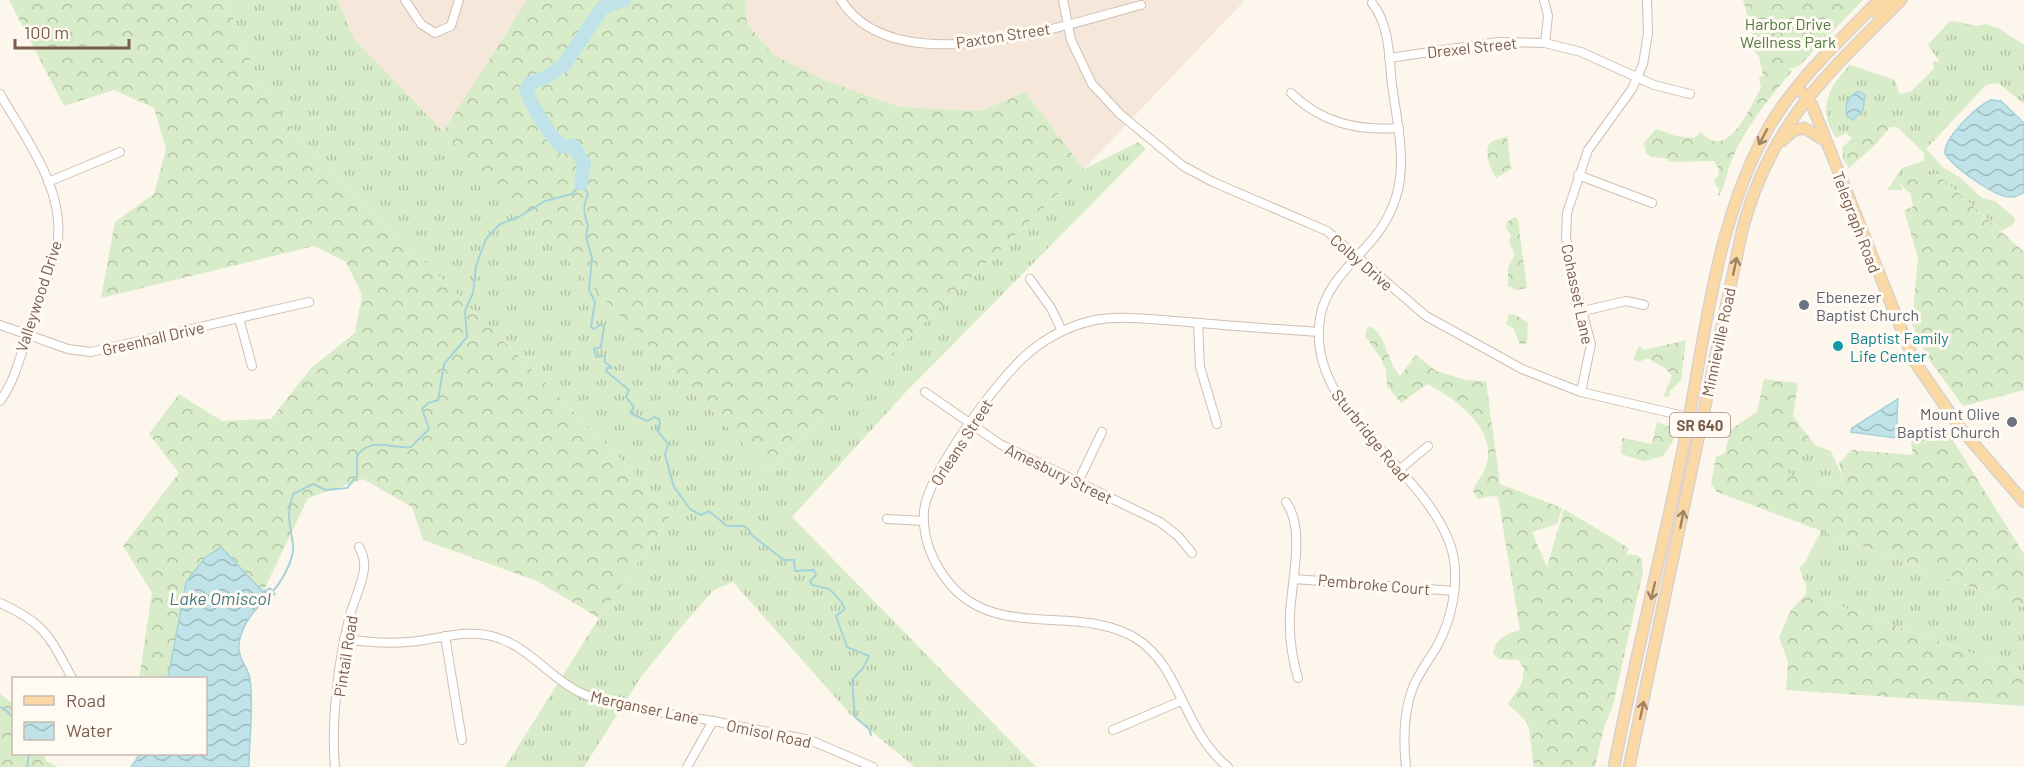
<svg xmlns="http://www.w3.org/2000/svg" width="2024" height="767" font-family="Barlow,sans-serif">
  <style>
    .residential { fill: #f5e8da }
    .grass { fill: url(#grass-tufts) }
    .forest { fill: url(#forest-crowns) }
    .water { fill: url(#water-waves); stroke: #a5d3da; stroke-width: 1.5 }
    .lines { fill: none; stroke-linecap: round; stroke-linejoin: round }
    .stream { stroke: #a5d3da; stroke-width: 2 }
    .river { stroke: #bfe3e8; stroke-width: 14 }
    .minor-casing { stroke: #d1beb0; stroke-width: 10 }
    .major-casing { stroke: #dad1cd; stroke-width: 13 }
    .minor { stroke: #fff; stroke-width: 8 }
    .major { stroke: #fbd9a5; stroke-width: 10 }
    .oneway { stroke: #a18267 }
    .worship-dot { fill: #6b7280; stroke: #fffaf3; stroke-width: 2 }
    .culture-dot { fill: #0f9aa8; stroke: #fffaf3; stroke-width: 2 }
    .labels { text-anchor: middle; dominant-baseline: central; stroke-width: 6; stroke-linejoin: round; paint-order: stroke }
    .shield { fill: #fffaf3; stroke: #a28b7f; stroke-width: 1.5 }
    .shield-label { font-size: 15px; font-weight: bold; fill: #7a5c4d }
    .park-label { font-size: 16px; fill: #537a41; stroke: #fffaf3 }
    .street-label { font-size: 16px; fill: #7a5c4d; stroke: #fffaf3 }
    .worship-label { font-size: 16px; fill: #5b616d; stroke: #fffaf3; text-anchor: start }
    .culture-label { font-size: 16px; fill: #0d838f; stroke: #fffaf3; text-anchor: start }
    .water-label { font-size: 18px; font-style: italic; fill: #437c86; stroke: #fffaf3 }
  </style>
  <defs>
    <pattern id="grass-tufts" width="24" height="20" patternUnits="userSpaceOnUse" patternTransform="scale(1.5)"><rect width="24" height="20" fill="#d8ecc9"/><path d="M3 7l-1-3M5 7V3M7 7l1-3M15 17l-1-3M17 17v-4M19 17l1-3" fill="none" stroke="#b4c2a5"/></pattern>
    <pattern id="forest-crowns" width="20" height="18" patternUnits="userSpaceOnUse" patternTransform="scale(1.5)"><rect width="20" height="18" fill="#d8ecc9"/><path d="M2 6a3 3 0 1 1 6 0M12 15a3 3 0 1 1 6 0" fill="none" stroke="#b4c2a5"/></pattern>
    <pattern id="water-waves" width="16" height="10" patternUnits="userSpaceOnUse" patternTransform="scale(1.5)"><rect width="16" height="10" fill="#bfe3e8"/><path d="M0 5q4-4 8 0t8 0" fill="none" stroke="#a0bbbe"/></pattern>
  </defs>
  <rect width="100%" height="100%" fill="#fdf6ec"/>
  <g class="residential">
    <polygon points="338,0 527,0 443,132 354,39"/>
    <polygon points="745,0 1245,0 1084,169 1025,92 980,111 900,107 824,80 774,55 747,23"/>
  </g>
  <g class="grass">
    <polygon points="226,0 338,0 354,39 770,471 1084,169 1138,142 1146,149 904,394 792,517 1036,767 915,767 850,714 733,582 714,590 687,620 641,677 584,767 505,767 599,618 673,512 435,272 303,145 259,82"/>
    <path d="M1954 21 1976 26 1986 24 2000 29 2024 45V104L1998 83 1986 85 1926 149 1944 168 1961 178 1982 198 1995 201 2015 218 2013 225 2001 231 1937 174 1898 181 1903 190H1887L1902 168 1924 161V153L1897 127H1868L1843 159 1842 148 1852 138 1846 133 1836 138C1817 109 1828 87 1850 65L1895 80 1899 94 1910 92 1934 69 1933 61 1940 62 1928 45 1949 22Z"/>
    <path d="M1815 445 1831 451 1843 478C1814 492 1810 488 1784 470Z"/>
    <polygon points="1821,531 2024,607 2024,672 1806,594 1806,585 1799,567 1804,564"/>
  </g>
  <g class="forest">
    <polygon points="9,0 226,0 259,82 303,145 435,272 673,512 599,618 537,581 423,540 412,507 363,479 308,498 263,592 221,547 186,582 168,678 139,678 152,593 123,546 179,473 149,434 179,394 222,421 271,419 311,368 355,333 362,295 346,262 314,246 101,298 115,222 154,194 166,149 154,108 114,90 64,106"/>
    <polygon points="527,0 745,0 747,23 774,55 824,80 900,107 980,111 1025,92 1084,169 770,471 443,132"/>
    <path d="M1743 0H1863L1799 66 1789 69 1792 71C1769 98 1746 127 1732 159 1726 173 1726 185 1718 198L1719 189 1713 181 1718 176 1719 169 1714 161 1670 162 1665 158 1651 157 1646 153 1644 143 1656 129 1676 136 1694 138 1701 132C1728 163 1750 107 1761 88L1759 77 1763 76 1759 56 1750 47 1754 40Z"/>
    <polygon points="1875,113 1891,126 1876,144 1849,168 1843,159 1868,127"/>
    <path d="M1507 136 1511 169 1496 178C1491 171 1481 146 1493 141 1497 139 1502 139 1507 136Z"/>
    <polygon points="1917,170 1927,176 1937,174 2024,252 2024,390 1963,406 1928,358 1912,324 1918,258 1904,210 1913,207 1911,195 1898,181"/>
    <polygon points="1515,217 1518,220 1527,288 1516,290 1508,286 1508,267 1515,254 1509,242 1511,236 1506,227 1507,222"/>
    <polygon points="1509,314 1516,315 1528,323 1527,342 1524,345 1519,343 1514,329 1506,324"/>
    <path d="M1368 326C1386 331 1387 363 1400 376L1416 355 1436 371 1466 380 1486 381 1500 484 1562 508 1557 524 1532 532 1547 567 1564 509 1629 548 1626 554 1637 555 1642 560 1643 572 1613 705 1604 727 1595 767H1534L1529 728 1526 721 1508 704 1522 683 1524 669 1519 660 1499 659 1493 654C1495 639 1507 633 1520 630L1498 497 1490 496 1478 499 1473 491C1476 482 1483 475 1486 466 1499 430 1454 397 1427 384L1401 403 1387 386 1386 370 1380 357 1365 336Z"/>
    <polygon points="1686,340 1681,380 1670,391 1669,396 1663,397 1672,376 1665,368 1647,358 1639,362 1633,359 1639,346 1644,350"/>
    <path d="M1764 379 1798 383 1793 416 1815 445 1785 470C1809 488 1815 492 1843 478L1839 463 1852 450 1913 455 1909 431 1944 426 2024 554V607L1717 492 1711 484 1716 457 1725 453 1731 429 1757 412Z"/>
    <polygon points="1657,422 1673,428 1673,441 1663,456 1644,461 1621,454 1622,438 1652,444"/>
    <polygon points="1806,594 2024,672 2024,706 1786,690 1788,662 1779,637 1791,610"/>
    <polygon points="0,694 13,704 14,754 43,754 46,761 58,767 0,767"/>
  </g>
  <g class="water">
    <path d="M1859 91 1865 95 1863 110 1853 120 1847 116C1844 104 1848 96 1859 91Z"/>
    <path d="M1991 100 2001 101 2024 123V192C2020 195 2016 197 2011 197 1995 198 1954 167 1945 154 1943 138 1977 106 1991 100Z"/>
    <polygon points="1898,399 1896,438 1851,432 1852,428"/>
    <path d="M221 547 263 592 270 588 275 594C256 604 232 634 241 658 244 665 249 671 250 679 254 707 249 739 249 767H131L140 754H206V678H168L186 582 205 558Z"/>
  </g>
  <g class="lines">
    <g class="stream">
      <path d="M581 183 588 194C583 207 583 212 588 225L586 238 592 257 589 290 595 302 591 327 594 329 602 324 604 327 601 347 594 349 596 357 605 356V362L612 368H607L606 371 629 390 626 397 634 407 630 413 647 421 654 417 659 419 660 424 656 429 668 444 665 455 674 487 690 509 701 515 709 511 727 526H743L748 529 753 536 784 560H794L795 571 814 570 816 575 810 581 812 585 829 589C835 594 842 602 845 609L836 616 847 647 869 656 863 668 852 680 855 717 869 729 871 735"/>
      <path d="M273 591C282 581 295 558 293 544 290 525 286 514 293 494L313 484 326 490 347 488 357 476V456C370 436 392 449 411 447L429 429 422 409 428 403 438 400 444 364 467 337 465 311 473 293 476 266 486 239 500 224 517 218 545 201 572 194 581 183"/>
      <polyline points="0,707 5,709 14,719"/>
      <polyline points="27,767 29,754"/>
    </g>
    <path class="river" d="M581 183 584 164 574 146 563 147C552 140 529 102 526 89L530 83 544 78 564 65 602 8 624 0"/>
    <g class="minor-casing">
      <g id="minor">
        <polyline points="405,0 421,24 435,33 451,26 459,0"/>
        <path d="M841 0C895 85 1064 25 1141 5"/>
        <polyline points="1063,0 1071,40 1092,84 1120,114 1183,166 1213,182 1327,231 1426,316 1522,369 1581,392 1701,420"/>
        <polyline points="1544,0 1548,16 1545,43"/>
        <path d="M1372 3C1390 25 1389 58 1392 85 1401 148 1415 195 1366 247 1347 268 1325 288 1320 318 1305 412 1424 465 1451 547 1461 579 1452 620 1436 648 1428 661 1419 673 1413 687 1403 713 1403 740 1406 767"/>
        <polyline points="1389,58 1498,42 1545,43 1581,52 1654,85 1690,94"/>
        <path d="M1291 93C1322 123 1357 131 1399 128"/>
        <path d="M0 94C25 138 67 191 57 246 52 272 40 299 31 324 22 349 16 380 0 401"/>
        <polyline points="1578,175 1652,203"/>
        <polyline points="48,182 120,152"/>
        <polyline points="1030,279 1051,308 1062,331"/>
        <polyline points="1583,311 1626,301 1644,305"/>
        <polyline points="239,318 252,366"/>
        <polyline points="1198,323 1200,367 1217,424"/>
        <polyline points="0,325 68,349 91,352 309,302"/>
        <polyline points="925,392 1000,444 1160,522 1178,536 1192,553"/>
        <polyline points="1581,392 1591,344 1572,274 1566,237 1567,213 1588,150 1632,89 1643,64 1648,33 1647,0"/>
        <polyline points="1399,470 1428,446"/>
        <polyline points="1078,482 1102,432"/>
        <path d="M1286 502C1306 529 1291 583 1290 615 1289 636 1292 658 1298 678"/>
        <polyline points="887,519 924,521"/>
        <polyline points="1294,579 1454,591"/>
        <path d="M0 603C46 624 49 636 72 678"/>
        <polyline points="445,636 462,740"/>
        <path d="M344 639C366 642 387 644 408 642 438 640 465 628 495 637 528 646 549 677 579 692 616 710 672 713 713 721"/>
        <polyline points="1113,730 1181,701"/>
        <path d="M335 767C331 723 338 662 349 619 353 602 362 586 364 569 365 561 363 554 359 547"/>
        <polyline points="687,767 713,721 810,740 873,767"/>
        <path d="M1228 767C1183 731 1181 667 1137 639 1080 603 997 641 950 584 933 564 922 538 924 511 928 473 1001 374 1032 350 1051 335 1072 325 1095 320 1125 315 1158 320 1188 322 1232 326 1275 329 1319 332"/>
      </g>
    </g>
    <g class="major-casing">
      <g id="major">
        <polyline points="1877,13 1889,0"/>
        <polyline points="1803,93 1812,105 1914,361 1962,430 2024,502"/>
        <polyline points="1782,141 1793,131 1804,128 1824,140"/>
        <path d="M1614 767C1635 657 1663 549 1685 439 1705 338 1715 226 1765 134 1793 82 1839 42 1879 0"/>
        <path d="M1629 767 1742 231C1770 124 1826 75 1901 0"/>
      </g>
    </g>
    <use href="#minor" class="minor"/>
    <use href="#major" class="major"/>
  </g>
  <defs><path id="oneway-shaft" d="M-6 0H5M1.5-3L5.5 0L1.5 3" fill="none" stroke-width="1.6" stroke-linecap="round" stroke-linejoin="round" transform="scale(1.5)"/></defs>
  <g class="oneway">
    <use href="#oneway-shaft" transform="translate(1763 137) rotate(118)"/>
    <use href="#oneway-shaft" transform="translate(1735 266) rotate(-78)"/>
    <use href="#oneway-shaft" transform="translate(1682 519) rotate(-79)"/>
    <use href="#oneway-shaft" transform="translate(1653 591) rotate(103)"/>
    <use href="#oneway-shaft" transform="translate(1642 710) rotate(-78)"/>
  </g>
  <g class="worship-dot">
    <circle cx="1804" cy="305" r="6"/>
    <circle cx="2012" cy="422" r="6"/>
  </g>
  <circle class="culture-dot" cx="1838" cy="346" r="6"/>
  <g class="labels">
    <rect class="shield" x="1670" y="413" width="60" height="24" rx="4.5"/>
    <g class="shield-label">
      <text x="1700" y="425">SR 640</text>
    </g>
    <g class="park-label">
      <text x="1788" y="23">Harbor Drive<tspan x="1788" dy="18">Wellness Park</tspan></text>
    </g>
    <g class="street-label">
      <text transform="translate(1003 35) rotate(-9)">Paxton Street</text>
      <text transform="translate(1472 47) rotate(-6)">Drexel Street</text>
      <text transform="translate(1857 222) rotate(69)">Telegraph Road</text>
      <text transform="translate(1362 262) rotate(41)">Colby Drive</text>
      <text transform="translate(1578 294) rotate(78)">Cohasset Lane</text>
      <text transform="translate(38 296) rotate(-72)">Valleywood Drive</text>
      <text transform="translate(153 338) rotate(-13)">Greenhall Drive</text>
      <text transform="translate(1718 342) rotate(-78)">Minnieville Road</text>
      <text transform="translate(1371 435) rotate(51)">Sturbridge Road</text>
      <text transform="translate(961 442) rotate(-57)">Orleans Street</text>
      <text transform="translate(1059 473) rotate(26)">Amesbury Street</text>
      <text transform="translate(1374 584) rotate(5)">Pembroke Court</text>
      <text transform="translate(345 656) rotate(-81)">Pintail Road</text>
      <text transform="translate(645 707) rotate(12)">Merganser Lane</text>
      <text transform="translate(769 733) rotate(12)">Omisol Road</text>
    </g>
    <g class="worship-label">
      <text x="1816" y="296">Ebenezer<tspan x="1816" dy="18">Baptist Church</tspan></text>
      <text x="2000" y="413" text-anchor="end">Mount Olive<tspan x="2000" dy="18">Baptist Church</tspan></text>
    </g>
    <g class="culture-label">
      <text x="1850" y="337">Baptist Family<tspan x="1850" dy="18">Life Center</tspan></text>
    </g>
    <g class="water-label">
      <text x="220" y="598">Lake Omiscol</text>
    </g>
  </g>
  <rect x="12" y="677" width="195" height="78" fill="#fffaf3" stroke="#cabbb1" stroke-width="1.5"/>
  <rect x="24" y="696" width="30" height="9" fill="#fbd9a5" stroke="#cabbb1" stroke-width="1.5"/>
  <text x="66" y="707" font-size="18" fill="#7a5c4d">Road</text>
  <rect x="24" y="722" width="30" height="18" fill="url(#water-waves)" stroke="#cabbb1" stroke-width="1.5"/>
  <text x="66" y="737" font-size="18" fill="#7a5c4d">Water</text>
  <path d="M15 39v9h114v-9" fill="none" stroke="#7a5c4d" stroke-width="3"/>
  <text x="24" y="39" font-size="18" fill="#7a5c4d" stroke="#fffaf3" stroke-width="4.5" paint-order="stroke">100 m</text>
</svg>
